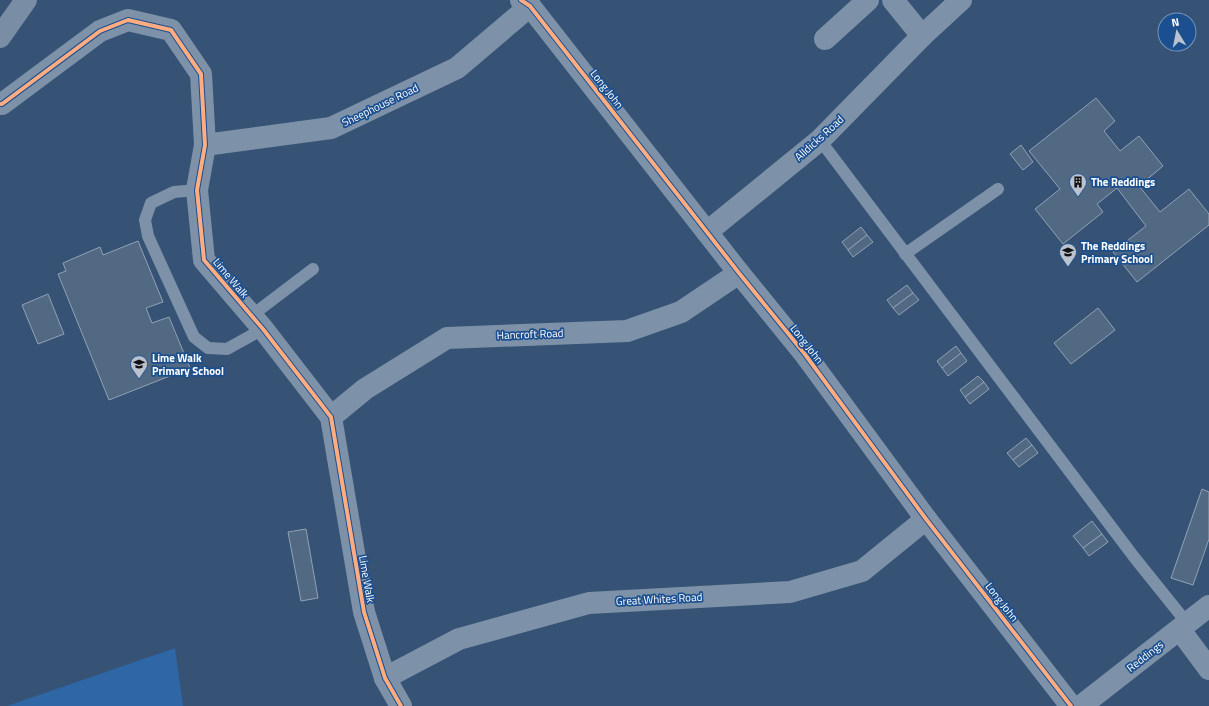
<svg xmlns="http://www.w3.org/2000/svg" width="1209" height="706" font-family="'Titillium Web',sans-serif">
  <style>
    .green { fill: #2f66a5 }
    .building { fill: #526984; stroke: #92a2b6 }
    .lines { fill: none; stroke-linecap: round; stroke-linejoin: round }
    .lane { stroke: #7d92a8; stroke-width: 12 }
    .street { stroke: #7d92a8; stroke-width: 22 }
    .secondary { stroke: #798da4; stroke-width: 22 }
    .cycleway-casing { stroke: #1b4f8f; stroke-width: 6 }
    .cycleway { stroke: #ffac80; stroke-width: 4 }
    .labels { text-anchor: middle; dominant-baseline: central; stroke-width: 3.5; stroke-linejoin: round; paint-order: stroke }
    .street-label { font-size: 11px; fill: #fff; stroke: #1b4f8f }
    .poi-label { font-size: 11px; font-weight: bold; fill: #fff; stroke: #1b4f8f; text-anchor: start }
  </style>
  <rect width="100%" height="100%" fill="#365274"/>
  <polygon class="green" points="175,648 183,706 7,706"/>
  <g class="building">
    <polygon points="1096,98 1115,121 1104,131 1120,151 1139,136 1163,166 1139,186 1160,212 1189,189 1209,214 1209,225 1137,282 1113,252 1146,226 1117,188 1097,204 1103,212 1063,244 1035,209 1060,189 1029,151"/>
    <polygon points="1021,145 1033,162 1023,170 1010,154"/>
    <polygon points="861,227 867,235 848,250 842,242"/>
    <polygon points="867,235 873,242 853,257 848,250"/>
    <polygon points="138,241 163,302 146,308 152,323 169,317 190,368 109,400 58,274 66,271 63,263 100,247 103,255"/>
    <polygon points="907,285 913,293 893,308 887,300"/>
    <polygon points="913,293 919,300 899,315 893,308"/>
    <polygon points="48,294 64,334 38,344 22,305"/>
    <polygon points="1098,308 1115,330 1071,364 1054,343"/>
    <polygon points="956,346 961,353 942,368 937,361"/>
    <polygon points="961,353 967,361 948,376 942,368"/>
    <polygon points="978,376 984,382 965,397 960,390"/>
    <polygon points="984,382 989,389 970,404 965,397"/>
    <polygon points="1026,438 1032,445 1013,460 1007,453"/>
    <polygon points="1032,445 1038,453 1019,467 1013,460"/>
    <polygon points="1202,489 1209,492 1209,539 1193,585 1171,578"/>
    <polygon points="1092,521 1102,534 1083,548 1073,536"/>
    <polygon points="306,529 318,598 301,601 288,532"/>
    <polygon points="1102,534 1108,542 1089,556 1083,548"/>
  </g>
  <g class="lines">
    <g class="lane">
      <polyline points="820,140 1134,557 1187,623"/>
      <polyline points="197,190 174,192 151,203 145,220 148,236 194,337 208,348 227,349 263,329"/>
      <polyline points="905,254 998,189"/>
      <polyline points="251,316 313,269"/>
    </g>
    <g class="street">
      <polyline points="521,0 530,6 739,273 804,353 926,519 1071,706"/>
      <polyline points="893,0 922,36"/>
      <polyline points="825,39 868,0"/>
      <polyline points="0,104 2,104 100,31 128,20 171,30 201,74 205,145 197,190 204,260 263,329 331,417 364,612 385,678 401,706"/>
      <polyline points="205,145 331,128 457,68 530,6"/>
      <polyline points="707,232 820,140 922,36 961,0"/>
      <polyline points="331,417 365,389 447,338 627,331 681,312 739,273"/>
      <polyline points="1180,630 1209,669"/>
      <polyline points="385,678 459,639 589,603 790,592 862,571 926,519"/>
      <polyline points="1081,706 1209,606"/>
    </g>
    <polyline class="secondary" points="0,37 26,0"/>
    <g class="cycleway-casing">
      <g id="cycleway">
        <polyline points="521,0 530,6 739,273 804,353 926,519 1071,706"/>
        <polyline points="0,104 2,104 100,31 128,20 171,30 201,74 205,145 197,190 204,260 263,329 331,417 364,612 385,678 401,706"/>
      </g>
    </g>
    <use href="#cycleway" class="cycleway"/>
  </g>
  <defs>
    <g id="building-pin" transform="scale(0.9)"><path d="M0 17L-7.5 6A9.5 9.5 0 1 1 7.5 6Z" fill="#b9c2ce" stroke="#1b4f8f"/><path d="M-4-6H4V6H1V3H-1V6H-4ZM-2.5-4.3h1.7v1.8h-1.7ZM.8-4.3h1.7v1.8H.8ZM-2.5-1h1.7V.8h-1.7ZM.8-1h1.7V.8H.8Z" fill="#111"/></g>
    <g id="school-pin" transform="scale(0.9)"><path d="M0 17L-7.5 6A9.5 9.5 0 1 1 7.5 6Z" fill="#b9c2ce" stroke="#1b4f8f"/><path d="M0-5L7-2L0 1L-7-2ZM-4 1L0 2.5L4 1V4Q0 6-4 4Z" fill="#111"/></g>
  </defs>
  <g fill-rule="evenodd">
    <use href="#building-pin" x="1078" y="182"/>
    <use href="#school-pin" x="1068" y="252"/>
    <use href="#school-pin" x="139" y="364"/>
  </g>
  <g class="labels">
    <g class="street-label">
      <text transform="translate(607 89) rotate(52)">Long John</text>
      <text transform="translate(380 105) rotate(-26)">Sheephouse Road</text>
      <text transform="translate(819 138) rotate(-42)">Alldicks Road</text>
      <text transform="translate(231 278) rotate(50)">Lime Walk</text>
      <text transform="translate(530 334) rotate(-2)">Hancroft Road</text>
      <text transform="translate(807 344) rotate(52)">Long John</text>
      <text transform="translate(367 579) rotate(80)">Lime Walk</text>
      <text transform="translate(659 599) rotate(-3)">Great Whites Road</text>
      <text transform="translate(1002 602) rotate(52)">Long John</text>
      <text transform="translate(1145 656) rotate(-38)">Reddings</text>
    </g>
    <g class="poi-label">
      <text x="1091" y="182">The Reddings</text>
      <text x="1081" y="246">The Reddings<tspan x="1081" dy="13">Primary School</tspan></text>
      <text x="152" y="358">Lime Walk<tspan x="152" dy="13">Primary School</tspan></text>
    </g>
  </g>
  <g transform="translate(1177 32) rotate(350)"><circle r="19" fill="#1b4f8f" stroke="#7695bc"/>
  <path d="M0-3L7 15L0 10L-7 15Z" fill="#b9c2ce"/>
  <text y="-6" font-size="11" font-weight="bold" text-anchor="middle" fill="#ffffff">N</text>
  </g>
</svg>
